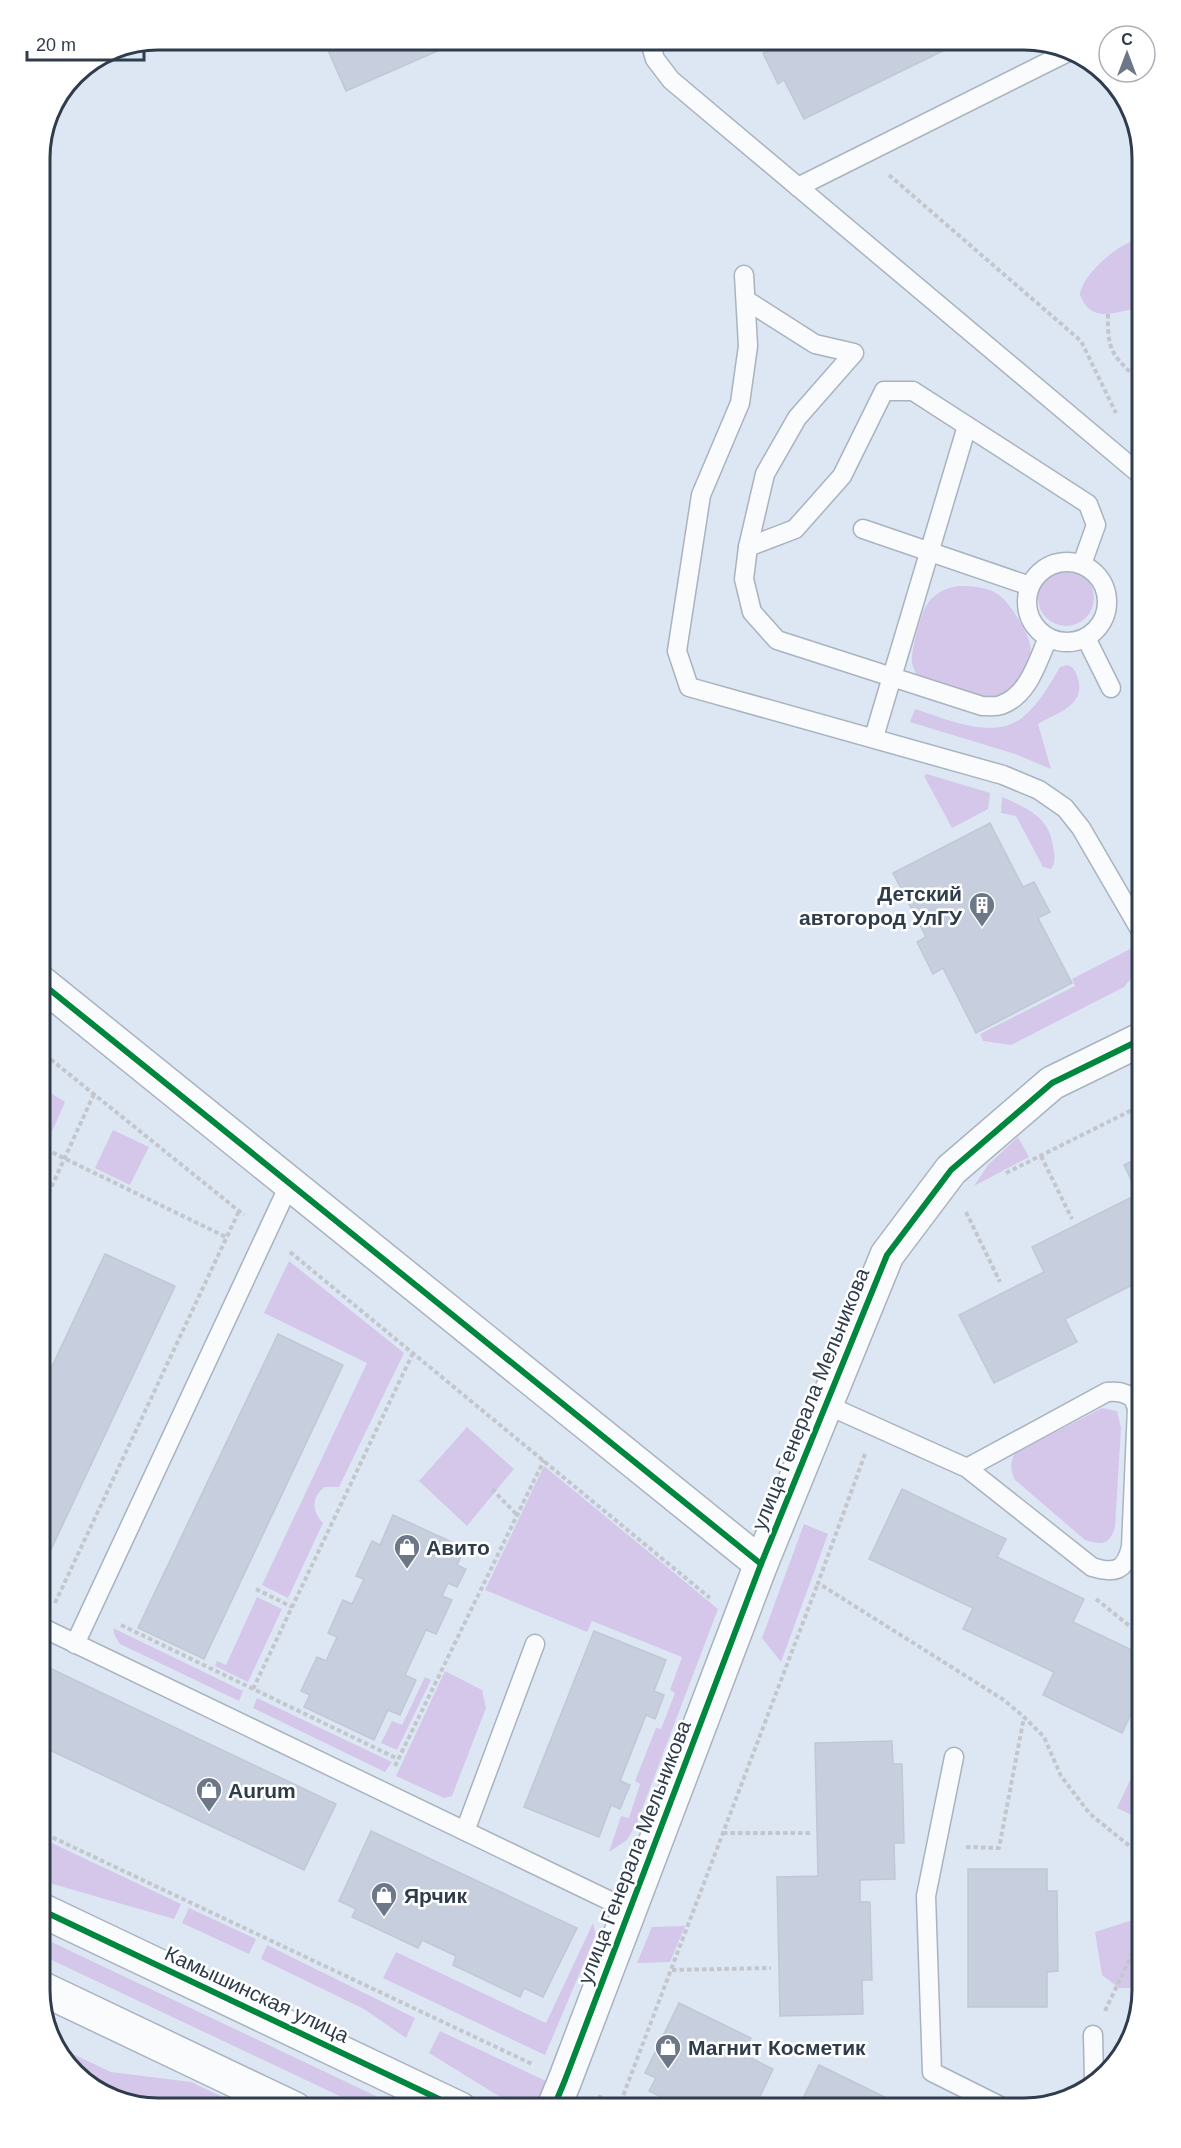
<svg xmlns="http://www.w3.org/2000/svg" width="1181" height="2148" font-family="Helvetica,sans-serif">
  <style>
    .green { fill: #d5c7ea }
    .building { fill: #c7cedd; stroke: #c0c7d5; stroke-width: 1.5 }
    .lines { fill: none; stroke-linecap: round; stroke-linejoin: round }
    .service-casing { stroke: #a9b3c0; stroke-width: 21 }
    .minor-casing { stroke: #a9b3c0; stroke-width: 36 }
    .tertiary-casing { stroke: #a9b3c0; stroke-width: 36 }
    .path { stroke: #c3c7cd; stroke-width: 4; stroke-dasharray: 4.5 3; stroke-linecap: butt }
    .service { stroke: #fafbfd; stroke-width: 18 }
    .minor { stroke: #fafbfd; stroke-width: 33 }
    .tertiary { stroke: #fafbfd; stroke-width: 33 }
    .cycleway-casing { stroke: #fff; stroke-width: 10 }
    .cycleway { stroke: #00873e; stroke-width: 6 }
    .labels { text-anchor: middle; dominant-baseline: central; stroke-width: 5; stroke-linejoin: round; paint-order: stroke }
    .poi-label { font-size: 21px; font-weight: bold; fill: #2f3c4c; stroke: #fff; text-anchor: start }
    .street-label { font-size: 21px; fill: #2f3c4c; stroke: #fff }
    .rim { fill: none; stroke: #2f3c4c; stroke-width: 3 }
  </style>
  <rect width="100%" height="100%" fill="#dde7f4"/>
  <g class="green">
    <path d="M1133 241H1142V308C1117 310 1092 326 1080 295 1081 276 1116 246 1133 241Z"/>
    <circle cx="1066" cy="598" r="28"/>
    <path d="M958 586C994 586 1003 593 1020 622 1035 647 1034 657 1017 680 1010 689 1003 697 991 698 974 699 936 682 917 676 915 672 913 667 912 662 911 651 920 616 926 606 933 594 945 588 958 586Z"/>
    <path d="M1067 665C1074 667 1076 672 1078 679 1086 706 1056 713 1038 724L1051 769 1015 754 910 722 915 709C947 719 993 741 1023 717 1039 704 1050 684 1060 667Z"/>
    <polygon points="927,774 990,793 988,809 952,828 924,776"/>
    <path d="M1002 797C1027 808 1050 817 1053 847 1055 855 1056 862 1051 869L1043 867 1016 816 1001 813Z"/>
    <polygon points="1134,947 1136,950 1133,976 1124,987 1011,1045 983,1041 980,1034 1075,986 1072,979"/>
    <polygon points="39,1086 65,1102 46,1145 39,1139"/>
    <polygon points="113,1130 149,1147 130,1185 95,1168"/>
    <polygon points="1018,1137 1029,1157 974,1186 988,1165"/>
    <path d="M289 1261 404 1353 339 1487H325C311 1496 312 1512 323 1523L288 1598 262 1585 367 1363 264 1313Z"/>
    <path d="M1102 1408 1117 1411 1121 1428 1115 1527C1109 1546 1102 1545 1085 1540L1015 1480C1010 1469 1010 1463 1015 1453Z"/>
    <polygon points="467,1427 514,1469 467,1526 419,1481"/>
    <polygon points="544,1466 718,1609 636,1825 627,1840 609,1852 621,1816 629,1818 640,1784 635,1781 656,1728 661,1729 675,1693 670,1690 682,1657 592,1621 587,1632 485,1590"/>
    <polygon points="804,1524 828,1534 781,1662 762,1638"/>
    <polygon points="257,1597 282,1609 248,1682 215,1666 217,1661 226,1665"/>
    <polygon points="113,1628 243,1691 239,1701 120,1644 115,1636"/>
    <polygon points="445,1671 482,1690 486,1708 452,1796 444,1798 396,1776"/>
    <polygon points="425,1677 431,1680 397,1750 381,1743 392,1721 402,1725"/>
    <polygon points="257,1698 392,1762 385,1772 253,1708"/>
    <polygon points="1142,1755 1142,1820 1117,1808"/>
    <polygon points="39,1837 181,1904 174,1919 39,1880"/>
    <polygon points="189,1908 256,1939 249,1954 182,1923"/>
    <polygon points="1136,1919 1142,1921 1142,1988 1119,1988 1102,1975 1095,1932"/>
    <polygon points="593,1923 595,1931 595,1937 545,2055 383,1978 396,1952 546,2023"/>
    <polygon points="685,1926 670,1962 637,1963 652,1927"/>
    <polygon points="39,1936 378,2097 372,2109 367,2109 39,1954"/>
    <polygon points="267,1945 415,2018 406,2038 364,2009 261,1959"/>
    <polygon points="440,2031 548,2082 540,2101 529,2108 515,2106 429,2053"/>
    <polygon points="56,2046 111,2072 191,2082 248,2109 158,2109 76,2070"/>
  </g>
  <g class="building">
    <polygon points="323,39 454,39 456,43 346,91"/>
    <polygon points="764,39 967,39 804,119 784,80 778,84 763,53 769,51"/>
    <polygon points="990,823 1023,887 1034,882 1050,912 1038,918 1072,983 976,1033 943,968 933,974 917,942 926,937 893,873"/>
    <polygon points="1142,1156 1142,1280 1065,1319 1077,1342 994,1383 959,1315 1044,1272 1032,1247 1138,1194 1124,1165"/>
    <polygon points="105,1254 175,1286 39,1575 39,1394"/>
    <polygon points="278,1334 343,1365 204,1659 138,1628"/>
    <polygon points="902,1489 1006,1539 997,1557 1084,1599 1073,1622 1142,1655 1142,1691 1122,1733 1043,1695 1054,1672 963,1629 973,1608 869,1559"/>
    <polygon points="393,1515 465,1548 457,1565 466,1569 457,1587 448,1583 442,1596 452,1600 436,1634 426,1630 405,1675 416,1680 400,1715 388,1710 374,1740 304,1707 310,1695 301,1691 317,1657 326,1661 337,1637 328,1633 343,1600 352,1604 364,1579 356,1576 372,1541 380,1545"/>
    <polygon points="594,1631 666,1660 654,1691 664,1695 655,1719 646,1715 620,1781 630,1785 620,1809 611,1805 599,1837 524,1807"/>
    <polygon points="39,1663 336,1804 304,1870 39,1745"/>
    <polygon points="892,1741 893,1764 902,1764 904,1843 894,1843 895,1879 860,1880 860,1902 870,1902 872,1980 862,1980 863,2014 780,2016 777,1877 818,1876 815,1743"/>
    <polygon points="371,1831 577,1928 543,1997 524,1988 520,1997 453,1965 456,1956 422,1940 418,1948 352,1917 356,1909 339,1901"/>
    <polygon points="968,1869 1047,1869 1047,1891 1057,1891 1058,1971 1047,1972 1047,2007 968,2007"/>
    <polygon points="679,2003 751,2038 743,2054 773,2069 754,2109 686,2109 649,2091 656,2078 645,2073"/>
    <polygon points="1129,2008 1137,2008 1129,2032"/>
    <polygon points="819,2065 909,2109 798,2109"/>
  </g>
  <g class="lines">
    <g class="service-casing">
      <g id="service">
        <polyline points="649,39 655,59 671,80 1142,476"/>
        <polyline points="798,187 1068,52"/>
        <polyline points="744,275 748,346 740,403 701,495 677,651 689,687 1003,775 1039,790 1065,808 1081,828 1142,933"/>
        <path d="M746 300 815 344 854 353 797 418 765 474 748 547 744 579 752 612 777 640 982 706C988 706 996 707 1001 705 1029 695 1037 662 1048 638"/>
        <polyline points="863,529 1030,586"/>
        <polyline points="748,547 795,529 842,476 884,391 913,391 1088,504 1096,525 1082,564"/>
        <circle cx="1067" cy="602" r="40"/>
        <polyline points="1086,638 1111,688"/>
        <polyline points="874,737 967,426"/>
        <path d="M827 1405 967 1468 1107 1392C1117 1391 1124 1392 1133 1398L1137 1408 1131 1547C1125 1571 1115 1574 1092 1567L967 1468"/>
        <polyline points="39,1626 629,1910"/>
        <polyline points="75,1644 290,1183"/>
        <polyline points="954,1757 926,1896 932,2072 1006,2109"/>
        <polyline points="465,1831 535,1644"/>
        <polyline points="1093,2035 1094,2080"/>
      </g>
    </g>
    <g class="minor-casing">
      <g id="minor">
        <polyline points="39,981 761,1564"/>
        <polyline points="553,2109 565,2080 761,1564 887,1255 951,1170 1052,1083 1142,1039"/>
      </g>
    </g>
    <g class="tertiary-casing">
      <g id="tertiary">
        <polyline points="39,1909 460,2109"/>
        <polyline points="39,1987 295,2109"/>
      </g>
    </g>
    <g class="path">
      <polyline points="889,175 1081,341 1116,413"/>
      <path d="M1108 314C1107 356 1115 356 1142 384"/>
      <polyline points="39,1050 244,1215"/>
      <polyline points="39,1146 226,1237"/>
      <polyline points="1041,1156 1072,1219"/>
      <polyline points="1006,1173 1142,1105"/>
      <polyline points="966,1212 1000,1282"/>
      <polyline points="39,1214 94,1094"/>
      <polyline points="290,1252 710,1598"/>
      <polyline points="865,1454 818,1583 1004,1700 1024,1717 1044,1737 1061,1776 1090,1814 1142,1856"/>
      <polyline points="492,1489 517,1515"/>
      <polyline points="256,1589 292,1607"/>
      <polyline points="1096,1599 1142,1636"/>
      <polyline points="55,1603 239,1211"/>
      <polyline points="121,1625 398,1759"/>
      <polyline points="253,1689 413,1353"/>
      <polyline points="395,1766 544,1460"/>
      <polyline points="39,1831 532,2064"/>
      <polyline points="723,1833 813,1833"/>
      <polyline points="966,1847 999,1848 1024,1717"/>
      <polyline points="672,1970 771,1968"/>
      <polyline points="1105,2011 1142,1933"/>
      <polyline points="598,2096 624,2109"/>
      <polyline points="618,2109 818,1583"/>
    </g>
    <use href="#service" class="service"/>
    <use href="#minor" class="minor"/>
    <use href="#tertiary" class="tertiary"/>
    <g class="cycleway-casing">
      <g id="cycleway">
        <polyline points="39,981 761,1564"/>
        <polyline points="39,1909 460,2109"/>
        <polyline points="553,2109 565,2080 761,1564 887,1255 951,1170 1052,1083 1142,1039"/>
      </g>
    </g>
    <use href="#cycleway" class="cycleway"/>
  </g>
  <defs>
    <g id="building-pin" transform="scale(1.35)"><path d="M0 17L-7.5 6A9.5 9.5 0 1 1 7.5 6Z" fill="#6c7887" stroke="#fff"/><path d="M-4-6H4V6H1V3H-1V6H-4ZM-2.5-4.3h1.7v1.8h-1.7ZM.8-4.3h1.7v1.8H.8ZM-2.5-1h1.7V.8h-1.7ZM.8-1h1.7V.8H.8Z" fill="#fff"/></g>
    <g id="shop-pin" transform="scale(1.35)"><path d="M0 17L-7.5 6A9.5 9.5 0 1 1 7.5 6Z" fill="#6c7887" stroke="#fff"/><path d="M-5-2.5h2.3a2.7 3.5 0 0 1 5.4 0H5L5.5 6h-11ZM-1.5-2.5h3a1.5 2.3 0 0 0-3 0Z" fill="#fff"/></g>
  </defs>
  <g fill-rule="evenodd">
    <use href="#building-pin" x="982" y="905"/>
    <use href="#shop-pin" x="407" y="1547"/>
    <use href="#shop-pin" x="209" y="1790"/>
    <use href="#shop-pin" x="384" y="1895"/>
    <use href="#shop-pin" x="668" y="2047"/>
  </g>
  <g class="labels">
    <g class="poi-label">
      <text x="962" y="893" text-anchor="end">Детский<tspan x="962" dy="24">автогород УлГУ</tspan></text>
      <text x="426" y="1547">Авито</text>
      <text x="228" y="1790">Aurum</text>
      <text x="404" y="1895">Ярчик</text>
      <text x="688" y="2047">Магнит Косметик</text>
    </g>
    <g class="street-label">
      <text transform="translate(810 1399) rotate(-68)">улица Генерала Мельникова</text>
      <text transform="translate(634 1852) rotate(-69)">улица Генерала Мельникова</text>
      <text transform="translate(257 1994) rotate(25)">Камышинская улица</text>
    </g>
  </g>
  <path d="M0 0H1181V2148H0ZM158 50H1024A108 108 0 0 1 1132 158V1990A108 108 0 0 1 1024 2098H158A108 108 0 0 1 50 1990V158A108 108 0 0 1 158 50Z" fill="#fff" fill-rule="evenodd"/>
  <path class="rim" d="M158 50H1024A108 108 0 0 1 1132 158V1990A108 108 0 0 1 1024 2098H158A108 108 0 0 1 50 1990V158A108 108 0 0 1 158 50Z"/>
  <g transform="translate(1127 54)"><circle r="28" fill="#ffffff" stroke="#acb1b7" stroke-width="1.5"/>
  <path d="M0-4.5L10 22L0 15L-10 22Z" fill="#6c7887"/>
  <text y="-9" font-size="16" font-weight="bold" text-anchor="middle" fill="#2f3c4c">С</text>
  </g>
  <path d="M27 51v9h117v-9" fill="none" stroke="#2f3c4c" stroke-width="3"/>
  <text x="36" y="51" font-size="18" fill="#2f3c4c" stroke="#ffffff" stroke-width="4.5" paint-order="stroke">20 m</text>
</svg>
